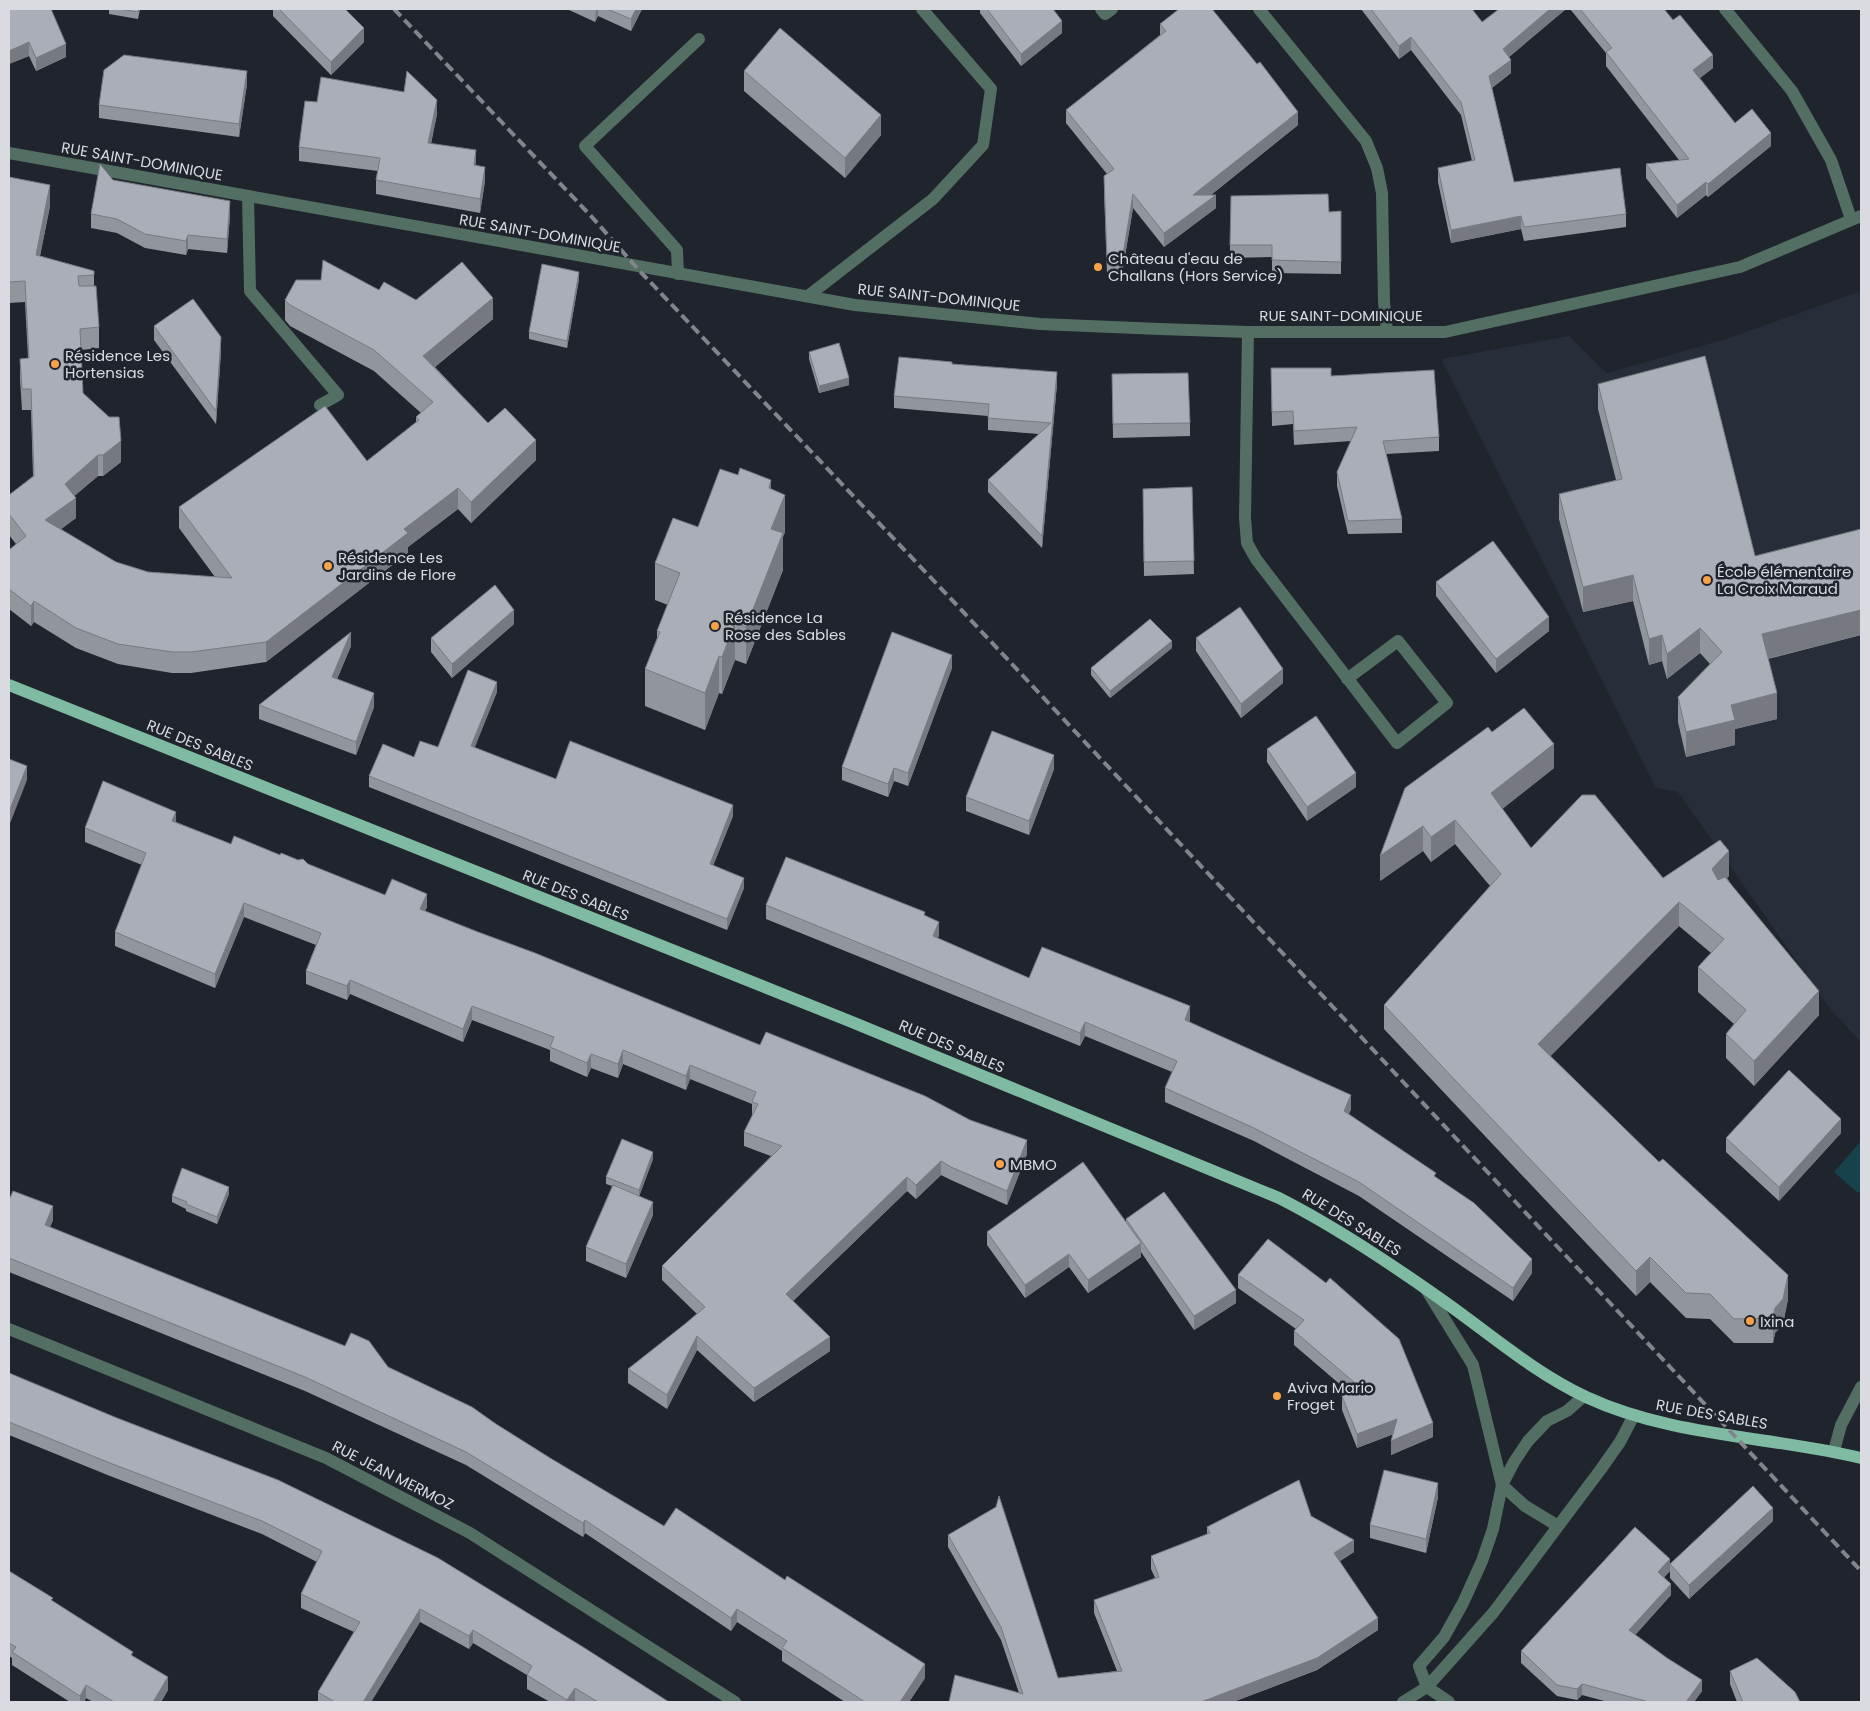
<svg xmlns="http://www.w3.org/2000/svg" width="1870" height="1711" font-family="Poppins,sans-serif">
  <style>
    .built { fill: #272d39 }
    .water { fill: #16424b }
    .lines { fill: none; stroke-linecap: round; stroke-linejoin: round }
    .minor { stroke: #536f64; stroke-width: 12 }
    .major { stroke: #7fbba3; stroke-width: 12 }
    .rail { stroke: #82858b; stroke-width: 4; stroke-dasharray: 10 5; stroke-linecap: butt }
    .wall { fill: #91969d }
    .shaded-wall { fill: #767a80 }
    .building { fill: #a9aeb7; stroke: #767a80 }
    .poi-dot { fill: #f7a149; stroke: #20242c; stroke-width: 2 }
    .labels { text-anchor: middle; dominant-baseline: central; stroke-width: 5; stroke-linejoin: round; paint-order: stroke }
    .street-label { font-size: 15px; fill: #d9dbe0; stroke: #20242c }
    .poi-label { font-size: 15px; fill: #d9dbe0; stroke: #20242c; text-anchor: start }
  </style>
  <rect width="100%" height="100%" fill="#20242c"/>
  <polygon class="built" points="1861,291 1861,1042 1831,1010 1678,792 1656,788 1441,359 1569,336 1607,373 1729,338"/>
  <polygon class="water" points="1861,1141 1861,1190 1858,1193 1834,1172"/>
  <g class="lines">
    <g class="minor">
      <polyline points="1101,9 1105,14 1112,9"/>
      <polyline points="1259,9 1366,141 1377,168 1382,193 1384,302 1387,331"/>
      <polyline points="1725,9 1792,91 1831,160 1851,219"/>
      <polyline points="9,153 855,305 1040,324 1160,329 1248,332 1445,332 1740,267 1861,216"/>
      <polyline points="248,196 250,291 338,395 320,405"/>
      <polyline points="678,274 677,250 585,146 699,39"/>
      <polyline points="808,296 933,199 983,145 991,89 922,9"/>
      <polyline points="1248,332 1245,518 1247,543 1256,559 1397,743 1447,703 1398,641 1347,679"/>
      <polyline points="1426,1289 1473,1365 1502,1485 1493,1529 1482,1561 1463,1603 1444,1637 1419,1666 1427,1687"/>
      <polyline points="9,1329 326,1458 470,1533 735,1702"/>
      <polyline points="1834,1451 1841,1425 1861,1387"/>
      <polyline points="1558,1526 1525,1506 1502,1485 1514,1462 1528,1441 1547,1421 1567,1411 1584,1396"/>
      <polyline points="1427,1687 1449,1702"/>
      <polyline points="1403,1702 1427,1687 1493,1613 1601,1469 1620,1442 1634,1415"/>
    </g>
    <path class="major" d="M9 685 847 1020 1279 1198C1336 1227 1390 1263 1442 1300 1489 1333 1533 1372 1586 1397 1672 1437 1770 1436 1861 1458"/>
    <polyline class="rail" points="394,9 591,216 636,267 952,600 1861,1571"/>
  </g>
  <g class="wall">
    <polygon points="9,9 66,57 36,71 29,56 9,64"/>
    <polygon points="109,9 140,9 138,19 109,14"/>
    <polygon points="273,9 345,9 364,42 331,75 273,16"/>
    <polygon points="567,9 642,9 631,31 598,16 595,22"/>
    <polygon points="980,9 1053,9 1062,33 1021,66 980,13"/>
    <polygon points="1361,9 1472,9 1482,22 1566,9 1509,57 1511,73 1492,88 1514,182 1626,214 1626,227 1524,241 1521,229 1451,243 1438,182 1438,168 1472,161 1461,115 1411,50 1399,59"/>
    <polygon points="1570,9 1664,9 1713,68 1700,78 1735,123 1771,146 1708,197 1706,195 1677,218 1646,178 1646,164 1679,160 1606,66 1606,53"/>
    <polygon points="1160,24 1298,125 1211,195 1216,208 1164,247 1133,208 1122,274 1107,273 1104,190 1104,176 1107,174 1066,123 1066,110 1160,35"/>
    <polygon points="744,71 881,135 845,178 744,91"/>
    <polygon points="247,84 239,137 99,118 99,105"/>
    <polygon points="317,102 437,114 431,144 476,165 485,181 480,213 376,194 376,180 378,171 299,161 299,147"/>
    <polygon points="9,177 50,206 40,256 94,271 94,286 99,327 99,348 81,350 83,393 121,462 103,476 98,476 74,496 76,518 61,529 116,562 148,572 215,577 179,528 179,507 367,461 416,422 416,417 421,413 374,371 290,326 285,320 285,300 379,290 416,300 493,319 435,367 488,423 536,460 471,523 458,509 408,547 408,553 266,662 191,673 172,673 118,664 76,648 34,622 31,626 9,609 9,550 16,544 9,535 9,495 33,476 31,410 22,410 20,380 20,359 28,358 25,302 9,303"/>
    <polygon points="113,180 230,215 227,253 188,249 186,255 145,248 117,233 91,228 91,214"/>
    <polygon points="1341,211 1341,274 1272,273 1272,257 1230,258 1230,245 1329,212"/>
    <polygon points="579,279 567,348 529,339 529,332"/>
    <polygon points="154,326 221,351 216,424 154,340"/>
    <polygon points="809,352 849,385 819,393 809,359"/>
    <polygon points="952,364 1057,384 1042,548 988,492 988,480 1039,434 988,430 988,416 894,408 894,396"/>
    <polygon points="1271,368 1331,376 1439,437 1439,451 1386,454 1402,519 1402,533 1348,534 1337,486 1337,472 1351,441 1294,445 1293,424 1272,426"/>
    <polygon points="1112,374 1190,423 1190,436 1113,438"/>
    <polygon points="1598,384 1755,556 1861,635 1768,659 1777,719 1735,729 1735,745 1686,757 1678,722 1678,697 1710,664 1700,653 1667,679 1662,661 1649,665 1633,601 1583,612 1559,519 1559,494 1616,480 1598,409"/>
    <polygon points="1192,487 1194,574 1144,576 1143,489"/>
    <polygon points="771,489 785,532 783,537 783,570 746,664 735,660 722,694 719,693 705,730 645,706 645,669 657,638 657,631 668,605 655,600 655,563 698,527"/>
    <polygon points="1436,582 1549,631 1496,673 1436,596"/>
    <polygon points="514,624 452,678 431,652 431,638"/>
    <polygon points="1196,638 1283,683 1241,718 1196,651"/>
    <polygon points="351,646 337,679 374,707 356,755 259,719 259,705"/>
    <polygon points="1172,648 1110,698 1091,675 1091,668"/>
    <polygon points="952,668 908,786 894,781 888,797 842,780 842,767"/>
    <polygon points="497,692 474,748 556,779 733,816 713,865 744,888 727,930 369,787 369,776 438,747"/>
    <polygon points="1492,732 1554,768 1502,809 1531,848 1663,878 1729,876 1727,878 1819,1015 1754,1086 1726,1058 1726,1034 1734,1024 1698,992 1698,967 1711,953 1679,926 1550,1056 1788,1299 1783,1324 1775,1333 1773,1343 1734,1343 1710,1319 1686,1318 1650,1282 1636,1296 1384,1029 1384,1005 1490,886 1455,844 1431,862 1423,851 1380,881"/>
    <polygon points="1267,749 1356,787 1307,821 1267,762"/>
    <polygon points="1054,769 1029,835 966,811 966,797"/>
    <polygon points="176,822 231,844 280,855 308,864 385,895 427,907 425,911 1027,1154 1007,1205 951,1180 941,1175 916,1199 907,1191 793,1301 830,1351 754,1402 697,1350 667,1409 628,1383 628,1369 685,1324 697,1314 662,1280 662,1266 771,1156 744,1146 744,1132 752,1116 752,1104 690,1079 686,1090 623,1064 618,1078 591,1068 587,1077 550,1061 550,1050 472,1020 463,1042 350,994 347,1000 306,984 306,971 316,945 244,917 215,988 115,946 115,932 142,865 85,842 85,828"/>
    <polygon points="766,905 925,915 939,935 938,938 1029,978 1190,1020 1189,1022 1351,1109 1349,1114 1436,1178 1532,1273 1513,1301 1359,1196 1254,1141 1165,1102 1165,1088 1172,1072 1085,1036 1080,1046 766,919"/>
    <polygon points="1841,1133 1779,1201 1726,1152 1726,1138"/>
    <polygon points="653,1159 639,1196 653,1215 626,1278 586,1261 586,1247 612,1186 606,1184 606,1177"/>
    <polygon points="229,1194 217,1224 186,1211 186,1209 172,1202 172,1196"/>
    <polygon points="9,1200 53,1220 50,1227 388,1367 496,1424 550,1458 664,1526 925,1678 909,1702 845,1702 782,1661 782,1651 737,1622 731,1631 585,1533 583,1537 466,1465 305,1391 9,1272"/>
    <polygon points="1126,1219 1236,1303 1194,1330 1141,1252 1141,1257 1088,1293 1069,1267 1025,1298 987,1245 987,1232 1126,1223"/>
    <polygon points="1268,1239 1433,1437 1391,1455 1393,1434 1357,1448 1342,1410 1342,1396 1350,1393 1294,1345 1294,1331 1296,1329 1238,1288 1238,1275"/>
    <polygon points="9,1373 669,1702 577,1702 575,1701 574,1702 550,1702 527,1689 527,1675 473,1643 469,1649 420,1622 371,1702 318,1702 318,1692 354,1632 301,1608 301,1594 317,1562 262,1534 110,1476 9,1435"/>
    <polygon points="1438,1497 1426,1553 1370,1538 1370,1525"/>
    <polygon points="1311,1516 1354,1552 1340,1561 1378,1630 1317,1670 1233,1702 949,1702 1019,1693 1001,1640 948,1547 948,1535 1058,1678 1117,1671 1094,1613 1094,1600 1155,1578 1151,1569 1151,1556 1207,1534 1207,1527"/>
    <polygon points="1773,1521 1689,1599 1670,1578 1670,1571 1664,1577 1671,1595 1635,1635 1702,1691 1694,1702 1608,1702 1582,1695 1577,1700 1557,1696 1521,1663 1521,1651 1670,1564"/>
    <polygon points="9,1571 133,1656 168,1690 161,1702 93,1702 86,1698 84,1702 70,1702 12,1665 12,1658 9,1656"/>
    <polygon points="1730,1671 1800,1702 1737,1702 1730,1684"/>
  </g>
  <g class="shaded-wall">
    <polygon points="596,9 598,9 598,16 595,22"/>
    <polygon points="636,9 642,9 631,31 631,19"/>
    <polygon points="1550,9 1566,9 1503,62 1503,49"/>
    <polygon points="1062,21 1062,33 1021,66 1021,54"/>
    <polygon points="364,28 364,42 331,75 331,62"/>
    <polygon points="1411,37 1411,50 1399,59 1399,46"/>
    <polygon points="29,42 29,56 9,64 9,51"/>
    <polygon points="66,44 66,57 36,71 36,58"/>
    <polygon points="1713,55 1713,68 1693,83 1693,70"/>
    <polygon points="1511,60 1511,73 1489,90 1489,76"/>
    <polygon points="247,71 247,84 239,137 239,124"/>
    <polygon points="437,100 437,114 428,157 428,143"/>
    <polygon points="1298,112 1298,125 1193,209 1193,195"/>
    <polygon points="881,115 881,135 845,178 845,158"/>
    <polygon points="1771,133 1771,146 1708,197 1708,184"/>
    <polygon points="476,150 476,164 474,179 474,165"/>
    <polygon points="485,167 485,181 480,213 480,199"/>
    <polygon points="1706,182 1706,195 1677,218 1677,205"/>
    <polygon points="50,185 50,206 36,276 36,255"/>
    <polygon points="1133,194 1133,208 1122,274 1122,261"/>
    <polygon points="1216,195 1216,208 1164,247 1164,233"/>
    <polygon points="230,201 230,215 227,253 227,239"/>
    <polygon points="1521,216 1521,229 1451,243 1451,230"/>
    <polygon points="188,235 188,249 186,255 186,241"/>
    <polygon points="579,272 579,279 567,348 567,341"/>
    <polygon points="493,298 493,319 423,376 423,356"/>
    <polygon points="221,337 221,351 216,424 216,411"/>
    <polygon points="1057,372 1057,384 1042,548 1042,536"/>
    <polygon points="849,378 849,385 819,393 819,386"/>
    <polygon points="536,440 536,460 471,523 471,502"/>
    <polygon points="121,441 121,462 103,476 103,455"/>
    <polygon points="98,455 98,476 65,504 65,484"/>
    <polygon points="771,480 771,517 769,488"/>
    <polygon points="458,488 458,509 408,547 408,553 266,662 266,642 404,529"/>
    <polygon points="785,495 785,532 783,537 783,570 746,664 746,627 771,529"/>
    <polygon points="76,498 76,518 45,541 45,520"/>
    <polygon points="1633,575 1633,601 1583,612 1583,587"/>
    <polygon points="34,601 34,622 31,626 31,606"/>
    <polygon points="514,610 514,624 452,678 452,664"/>
    <polygon points="1861,610 1861,635 1762,660 1762,634"/>
    <polygon points="1549,617 1549,631 1496,673 1496,659"/>
    <polygon points="735,623 735,660 722,694 722,657"/>
    <polygon points="1700,628 1700,653 1667,679 1667,654"/>
    <polygon points="351,632 351,646 332,691 332,677"/>
    <polygon points="1662,635 1662,661 1649,665 1649,639"/>
    <polygon points="1172,641 1172,648 1110,698 1110,691"/>
    <polygon points="952,655 952,668 908,786 908,773"/>
    <polygon points="719,656 719,693 705,730 705,693"/>
    <polygon points="1283,669 1283,683 1241,718 1241,704"/>
    <polygon points="497,682 497,692 471,757 471,746"/>
    <polygon points="374,693 374,707 356,755 356,742"/>
    <polygon points="1777,693 1777,719 1735,729 1735,745 1686,757 1686,732 1731,705"/>
    <polygon points="1554,744 1554,768 1491,818 1491,793"/>
    <polygon points="1054,755 1054,769 1029,835 1029,821"/>
    <polygon points="27,766 27,780 9,826 9,812"/>
    <polygon points="894,768 894,781 888,797 888,784"/>
    <polygon points="1356,773 1356,787 1307,821 1307,807"/>
    <polygon points="733,805 733,816 710,874 710,864"/>
    <polygon points="176,812 176,826 172,821"/>
    <polygon points="1455,820 1455,844 1431,862 1431,837"/>
    <polygon points="1423,826 1423,851 1380,881 1380,856"/>
    <polygon points="1729,851 1729,876 1712,894 1712,869"/>
    <polygon points="744,878 744,888 727,930 727,919"/>
    <polygon points="427,894 427,907 420,923 420,909"/>
    <polygon points="1679,902 1679,926 1538,1069 1538,1044"/>
    <polygon points="244,903 244,917 215,988 215,974"/>
    <polygon points="939,922 939,935 933,949 933,936"/>
    <polygon points="350,980 350,994 347,1000 347,986"/>
    <polygon points="1819,991 1819,1015 1754,1086 1754,1061"/>
    <polygon points="472,1006 472,1020 463,1042 463,1029"/>
    <polygon points="1190,1006 1190,1020 1185,1034 1185,1020"/>
    <polygon points="1085,1022 1085,1036 1080,1046 1080,1033"/>
    <polygon points="623,1050 623,1064 618,1078 618,1064"/>
    <polygon points="591,1054 591,1068 587,1077 587,1063"/>
    <polygon points="690,1065 690,1079 686,1090 686,1076"/>
    <polygon points="1351,1095 1351,1109 1344,1125 1344,1111"/>
    <polygon points="1841,1119 1841,1133 1779,1201 1779,1187"/>
    <polygon points="1027,1140 1027,1154 1007,1205 1007,1191"/>
    <polygon points="653,1152 653,1159 639,1197 639,1190"/>
    <polygon points="941,1161 941,1175 916,1199 916,1185"/>
    <polygon points="907,1177 907,1191 786,1308 786,1294"/>
    <polygon points="229,1187 229,1194 217,1224 217,1217"/>
    <polygon points="653,1202 653,1215 626,1278 626,1264"/>
    <polygon points="53,1206 53,1220 45,1239 45,1225"/>
    <polygon points="1141,1243 1141,1257 1088,1293 1088,1280"/>
    <polygon points="1069,1254 1069,1267 1025,1298 1025,1285"/>
    <polygon points="1650,1257 1650,1282 1636,1296 1636,1271"/>
    <polygon points="1532,1259 1532,1273 1513,1301 1513,1288"/>
    <polygon points="1788,1275 1788,1299 1783,1324 1775,1333 1773,1343 1773,1318 1775,1308"/>
    <polygon points="1236,1290 1236,1303 1194,1330 1194,1316"/>
    <polygon points="697,1336 697,1350 667,1409 667,1395"/>
    <polygon points="830,1337 830,1351 754,1402 754,1388"/>
    <polygon points="1397,1419 1397,1433 1357,1448 1357,1434"/>
    <polygon points="1433,1423 1433,1437 1391,1455 1391,1441"/>
    <polygon points="1438,1483 1438,1497 1426,1553 1426,1539"/>
    <polygon points="1773,1508 1773,1521 1689,1599 1689,1585"/>
    <polygon points="585,1520 585,1533 583,1537 583,1523"/>
    <polygon points="1354,1540 1354,1552 1334,1565 1334,1553"/>
    <polygon points="1670,1559 1670,1571 1658,1584 1658,1572"/>
    <polygon points="1671,1584 1671,1595 1629,1642 1629,1630"/>
    <polygon points="420,1609 420,1622 371,1702 363,1702"/>
    <polygon points="737,1609 737,1622 731,1631 731,1618"/>
    <polygon points="1378,1618 1378,1630 1317,1670 1233,1702 1201,1702"/>
    <polygon points="473,1630 473,1643 469,1649 469,1636"/>
    <polygon points="925,1664 925,1678 909,1702 900,1702"/>
    <polygon points="168,1677 168,1690 161,1702 153,1702"/>
    <polygon points="1702,1680 1702,1691 1694,1702 1686,1702"/>
    <polygon points="1582,1684 1582,1695 1577,1700 1577,1689"/>
    <polygon points="86,1685 86,1698 84,1702 80,1702 80,1696"/>
    <polygon points="575,1688 575,1701 574,1702 567,1702 567,1700"/>
  </g>
  <g class="building">
    <polygon points="9,9 51,9 66,44 36,58 29,42 9,51"/>
    <polygon points="120,9 139,9 138,12"/>
    <polygon points="279,9 345,9 364,28 331,62"/>
    <polygon points="607,9 636,9 631,19"/>
    <polygon points="987,9 1053,9 1062,21 1021,54"/>
    <polygon points="1179,9 1212,9 1257,64 1260,62 1298,112 1193,195 1216,195 1164,233 1133,194 1122,261 1107,260 1104,176 1114,169 1066,110 1166,31 1160,24"/>
    <polygon points="1371,9 1472,9 1482,22 1499,9 1550,9 1503,49 1511,60 1489,76 1514,182 1620,168 1626,214 1524,227 1521,216 1451,230 1438,168 1475,160 1461,102 1411,37 1399,46"/>
    <polygon points="1580,9 1664,9 1673,20 1680,15 1713,55 1693,70 1735,123 1752,109 1771,133 1708,184 1706,182 1677,205 1646,164 1689,159 1606,52 1612,48"/>
    <polygon points="780,28 881,115 845,158 744,71"/>
    <polygon points="124,55 247,71 239,124 99,105 104,70"/>
    <polygon points="407,71 437,100 428,143 476,150 474,165 485,167 480,199 376,180 380,158 299,147 305,101 317,102 321,77 404,92"/>
    <polygon points="100,164 113,180 230,201 227,239 188,235 186,241 145,234 117,219 91,214"/>
    <polygon points="9,177 50,185 36,255 94,271 94,275 78,276 79,286 96,286 99,327 80,329 83,393 109,417 119,417 121,441 103,455 98,455 65,484 76,498 45,520 116,562 148,572 232,578 179,507 325,406 367,461 419,420 416,417 433,402 374,350 290,305 285,300 296,280 321,280 323,260 379,290 384,282 416,300 462,262 493,298 423,356 488,423 505,408 536,440 471,502 458,488 404,529 408,533 266,642 191,652 172,652 118,644 76,628 34,601 31,606 9,589 9,550 26,536 9,514 9,495 34,476 31,389 22,389 20,359 29,358 25,281 9,282"/>
    <polygon points="1328,194 1329,212 1341,211 1341,262 1272,260 1272,245 1230,245 1231,196"/>
    <polygon points="542,264 579,272 567,341 529,332"/>
    <polygon points="193,299 221,337 216,411 154,326"/>
    <polygon points="839,343 849,378 819,386 809,352"/>
    <polygon points="1705,356 1755,556 1861,529 1861,610 1762,634 1777,693 1731,705 1735,720 1686,732 1678,697 1722,652 1700,628 1667,654 1662,635 1649,639 1633,575 1583,587 1559,494 1622,479 1598,384"/>
    <polygon points="899,357 952,362 952,364 1057,372 1042,536 988,480 1051,423 988,418 989,404 894,396"/>
    <polygon points="1271,368 1331,368 1331,376 1434,370 1439,437 1383,441 1402,519 1348,521 1337,472 1357,427 1294,431 1293,411 1272,412"/>
    <polygon points="1188,373 1190,423 1113,424 1112,374"/>
    <polygon points="740,468 771,480 769,488 785,495 771,529 783,533 746,627 735,623 722,657 719,656 705,693 645,669 660,632 657,631 680,573 655,563 673,518 698,527 720,469 738,475"/>
    <polygon points="1192,487 1194,561 1144,562 1143,489"/>
    <polygon points="1493,541 1549,617 1496,659 1436,582"/>
    <polygon points="495,585 514,610 452,664 431,638"/>
    <polygon points="1240,607 1283,669 1241,704 1196,638"/>
    <polygon points="1150,619 1172,641 1110,691 1091,668"/>
    <polygon points="351,632 332,677 374,693 356,742 259,705"/>
    <polygon points="892,632 952,655 908,773 894,768 888,784 842,767"/>
    <polygon points="468,670 497,682 471,746 556,779 570,741 733,805 710,864 744,878 727,919 369,776 383,744 414,757 420,741 438,747"/>
    <polygon points="1524,708 1554,744 1491,793 1531,848 1582,795 1595,795 1663,878 1720,840 1729,851 1712,869 1718,880 1725,877 1819,991 1754,1061 1726,1034 1746,1010 1698,967 1724,939 1679,902 1538,1044 1659,1162 1663,1159 1788,1275 1783,1299 1775,1308 1773,1318 1734,1319 1710,1294 1686,1293 1650,1257 1636,1271 1384,1005 1501,874 1455,820 1431,837 1423,826 1380,856 1405,788 1488,727 1492,732"/>
    <polygon points="1316,716 1356,773 1307,807 1267,749"/>
    <polygon points="992,731 1054,755 1029,821 966,797"/>
    <polygon points="9,759 27,766 9,812"/>
    <polygon points="103,781 176,812 172,821 231,844 234,836 280,855 281,853 298,860 303,859 308,864 385,895 392,879 427,894 420,909 478,932 535,953 760,1045 766,1032 925,1096 970,1120 1027,1140 1007,1191 951,1167 941,1161 916,1185 907,1177 786,1294 830,1337 754,1388 697,1336 667,1395 628,1369 685,1324 705,1307 662,1266 782,1146 744,1132 758,1104 752,1102 756,1092 690,1065 686,1076 623,1050 618,1064 591,1054 587,1063 550,1047 554,1037 472,1006 463,1029 350,980 347,986 306,971 321,933 244,903 215,974 115,932 146,853 85,828"/>
    <polygon points="786,857 925,912 924,915 939,922 933,936 1029,978 1042,947 1190,1006 1185,1020 1351,1095 1344,1111 1436,1173 1434,1176 1474,1203 1532,1259 1513,1288 1359,1182 1254,1128 1165,1088 1177,1061 1085,1022 1080,1033 766,905"/>
    <polygon points="1789,1070 1841,1119 1779,1187 1726,1138"/>
    <polygon points="622,1139 653,1152 639,1190 606,1177"/>
    <polygon points="1083,1162 1141,1243 1088,1280 1069,1254 1025,1285 987,1232"/>
    <polygon points="182,1168 229,1187 217,1217 186,1204 187,1202 172,1196"/>
    <polygon points="613,1185 653,1202 626,1264 586,1247"/>
    <polygon points="13,1191 53,1206 45,1225 345,1346 351,1333 369,1341 388,1367 472,1407 496,1424 550,1458 664,1526 676,1508 785,1580 787,1576 925,1664 900,1702 865,1702 782,1648 787,1641 737,1609 731,1618 585,1520 583,1523 466,1452 305,1377 9,1258 9,1200"/>
    <polygon points="1164,1192 1236,1290 1194,1316 1126,1219"/>
    <polygon points="1268,1239 1326,1283 1330,1278 1399,1339 1433,1423 1391,1441 1397,1419 1357,1434 1342,1396 1361,1388 1294,1331 1304,1320 1238,1275"/>
    <polygon points="9,1373 117,1418 278,1480 438,1558 583,1647 669,1702 598,1702 575,1688 567,1700 527,1675 532,1666 473,1630 469,1636 420,1609 363,1702 335,1702 318,1692 360,1622 301,1594 322,1551 262,1521 110,1463 9,1422"/>
    <polygon points="1384,1470 1438,1483 1426,1539 1370,1525"/>
    <polygon points="1299,1480 1311,1516 1354,1540 1334,1553 1378,1618 1317,1658 1201,1702 949,1702 955,1675 1023,1694 1001,1627 948,1535 996,1507 999,1496 1058,1678 1122,1671 1094,1600 1159,1577 1151,1556 1210,1533 1207,1527"/>
    <polygon points="1753,1486 1773,1508 1689,1585 1670,1564"/>
    <polygon points="1635,1527 1670,1559 1658,1572 1671,1584 1629,1630 1667,1658 1702,1680 1686,1702 1649,1702 1582,1684 1577,1689 1557,1685 1521,1651"/>
    <polygon points="9,1571 53,1598 51,1600 133,1652 131,1655 168,1677 153,1702 114,1702 86,1685 80,1696 12,1652 16,1647 9,1643"/>
    <polygon points="1757,1658 1795,1692 1800,1702 1743,1702 1730,1671"/>
  </g>
  <g class="poi-dot">
    <circle cx="1098" cy="267" r="5"/>
    <circle cx="55" cy="364" r="5"/>
    <circle cx="328" cy="566" r="5"/>
    <circle cx="1707" cy="580" r="5"/>
    <circle cx="715" cy="626" r="5"/>
    <circle cx="1000" cy="1164" r="5"/>
    <circle cx="1750" cy="1321" r="5"/>
    <circle cx="1277" cy="1396" r="5"/>
  </g>
  <g class="labels">
    <g class="street-label">
      <text transform="translate(142 161) rotate(10)">RUE SAINT-DOMINIQUE</text>
      <text transform="translate(540 233) rotate(10)">RUE SAINT-DOMINIQUE</text>
      <text transform="translate(939 297) rotate(6)">RUE SAINT-DOMINIQUE</text>
      <text x="1341" y="315">RUE SAINT-DOMINIQUE</text>
      <text transform="translate(200 745) rotate(22)">RUE DES SABLES</text>
      <text transform="translate(576 895) rotate(22)">RUE DES SABLES</text>
      <text transform="translate(952 1046) rotate(23)">RUE DES SABLES</text>
      <text transform="translate(1352 1222) rotate(32)">RUE DES SABLES</text>
      <text transform="translate(1712 1414) rotate(10)">RUE DES SABLES</text>
      <text transform="translate(393 1475) rotate(27)">RUE JEAN MERMOZ</text>
    </g>
    <g class="poi-label">
      <text x="1108" y="258">Château d'eau de<tspan x="1108" dy="17">Challans (Hors Service)</tspan></text>
      <text x="65" y="355">Résidence Les<tspan x="65" dy="17">Hortensias</tspan></text>
      <text x="338" y="557">Résidence Les<tspan x="338" dy="17">Jardins de Flore</tspan></text>
      <text x="1717" y="571">École élémentaire<tspan x="1717" dy="17">La Croix Maraud</tspan></text>
      <text x="725" y="617">Résidence La<tspan x="725" dy="17">Rose des Sables</tspan></text>
      <text x="1010" y="1164">MBMO</text>
      <text x="1760" y="1321">Ixina</text>
      <text x="1287" y="1387">Aviva Mario<tspan x="1287" dy="17">Froget</tspan></text>
    </g>
  </g>
  <rect width="1870" height="1711" fill="none" stroke="#d9dbe0" stroke-width="20"/>
</svg>
